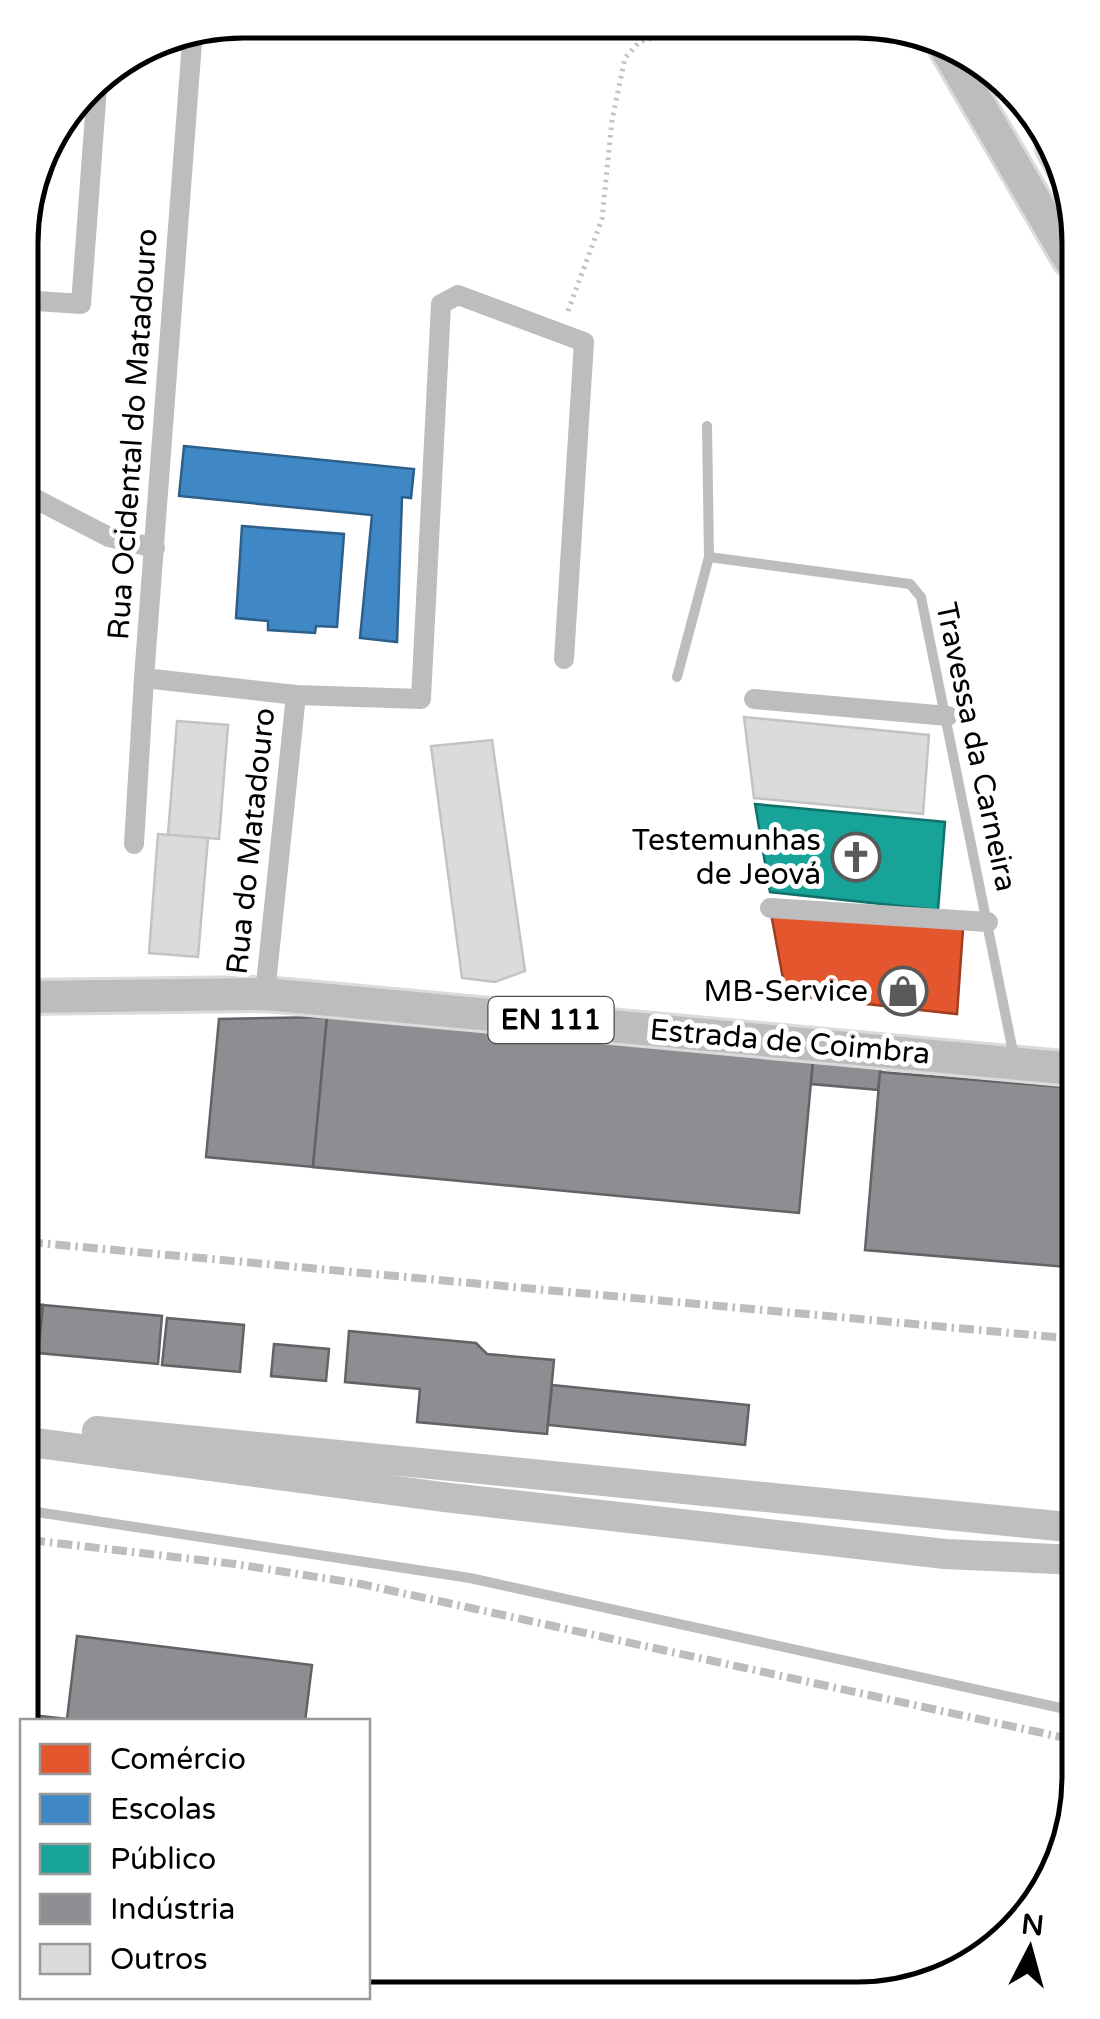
<svg xmlns="http://www.w3.org/2000/svg" width="1100" height="2019" font-family="'Varela Round',sans-serif">
  <style>
    .shops { fill: #e4572e; stroke: #a03d20; stroke-width: 2.5 }
    .schools { fill: #3f88c5; stroke: #2c5f8a; stroke-width: 2.5 }
    .public { fill: #17a398; stroke: #10726a; stroke-width: 2.5 }
    .industry { fill: #8d8d92; stroke: #636366; stroke-width: 2.5 }
    .building { fill: #dbdbdb; stroke: #c3c3c3; stroke-width: 2.5 }
    .lines { fill: none; stroke-linecap: round; stroke-linejoin: round }
    .primary-casing { stroke: #dbdbdb; stroke-width: 38 }
    .path { stroke: #c2c2c2; stroke-width: 5; stroke-dasharray: 2.5 5; stroke-linecap: butt }
    .service { stroke: #bdbdbd; stroke-width: 10 }
    .minor { stroke: #bdbdbd; stroke-width: 20 }
    .secondary { stroke: #bfbfbf; stroke-width: 30 }
    .primary { stroke: #bdbdbd; stroke-width: 32 }
    .rail { stroke: #bdbdbd; stroke-width: 8; stroke-dasharray: 15 5 2.5 5; stroke-linecap: butt }
    .labels { text-anchor: middle; dominant-baseline: central; stroke-width: 10; stroke-linejoin: round; paint-order: stroke }
    .shield { fill: #fff; stroke: #4c4c4c; stroke-width: 2.5 }
    .shield-label { font-size: 28px; font-weight: bold; fill: #000 }
    .street-label { font-size: 30px; fill: #000; stroke: #fff }
    .poi-label { font-size: 30px; fill: #000; stroke: #fff; text-anchor: end }
    .rim { fill: none; stroke: #000; stroke-width: 5 }
  </style>
  <rect width="100%" height="100%" fill="#fff"/>
  <polygon class="shops" points="770,908 963,929 957,1014 786,995"/>
  <g class="schools">
    <polygon points="184,446 414,469 411,498 402,497 397,642 360,638 372,515 179,496"/>
    <polygon points="242,526 344,534 337,627 316,626 315,633 268,630 268,621 236,618"/>
  </g>
  <polygon class="public" points="755,804 945,822 938,910 770,892"/>
  <g class="industry">
    <polygon points="327,1017 313,1167 206,1157 219,1019"/>
    <polygon points="327,1017 813,1060 799,1213 313,1167"/>
    <polygon points="813,1060 881,1067 878,1090 811,1084"/>
    <polygon points="880,1072 1074,1088 1075,1170 1067,1267 865,1250"/>
    <polygon points="29,1304 43,1305 38,1356 29,1355"/>
    <polygon points="43,1305 162,1316 158,1364 38,1353"/>
    <polygon points="167,1318 244,1325 240,1372 162,1365"/>
    <polygon points="349,1331 476,1343 487,1354 554,1360 547,1434 417,1422 420,1389 345,1382"/>
    <polygon points="274,1344 329,1349 326,1381 271,1376"/>
    <polygon points="552,1385 749,1405 745,1445 548,1425"/>
    <polygon points="77,1636 312,1665 305,1722 31,1722 31,1715 67,1719"/>
  </g>
  <g class="building">
    <polygon points="744,717 929,735 923,814 754,798"/>
    <polygon points="177,721 228,725 219,839 168,835"/>
    <polygon points="492,740 525,971 495,982 462,978 431,746"/>
    <polygon points="158,834 208,838 198,957 149,953"/>
  </g>
  <g class="lines">
    <g class="primary-casing">
      <g id="primary">
        <polyline points="944,45 1069,259"/>
        <polyline points="1053,148 1068,175"/>
        <polyline points="27,997 265,994 1074,1069"/>
      </g>
    </g>
    <polyline class="path" points="568,311 602,219 612,120 625,58 639,42 702,23"/>
    <g class="service">
      <polyline points="709,557 910,584 921,597 1014,1057"/>
      <polyline points="677,677 709,557 707,426"/>
      <polyline points="30,1511 470,1578 1079,1712"/>
    </g>
    <g class="minor">
      <polyline points="192,42 144,678 296,695 421,699 441,304 458,295 584,342 564,659"/>
      <polyline points="22,300 81,304 98,74"/>
      <polyline points="24,493 109,537 155,548"/>
      <polyline points="754,699 948,716"/>
      <polyline points="134,844 144,678"/>
      <polyline points="770,908 988,922"/>
      <polyline points="265,994 296,695"/>
    </g>
    <g class="secondary">
      <polyline points="97,1431 1078,1528"/>
      <polyline points="29,1442 443,1497 945,1554 1078,1560"/>
    </g>
    <use href="#primary" class="primary"/>
    <g class="rail">
      <polyline points="28,1242 1076,1339"/>
      <polyline points="30,1540 235,1564 361,1584 1079,1741"/>
    </g>
  </g>
  <defs>
    <g id="church-ring" transform="scale(2.5)"><circle r="9.5" fill="#fff" stroke="#595959" stroke-width="1.5"/><path d="M-1.2-6h2.4v3.5h3.3v2.4h-3.3V6h-2.4V-.1h-3.3v-2.4h3.3Z" fill="#595959"/></g>
    <g id="shop-ring" transform="scale(2.5)"><circle r="9.5" fill="#fff" stroke="#595959" stroke-width="1.5"/><path d="M-5-2.5h2.3a2.7 3.5 0 0 1 5.4 0H5L5.5 6h-11ZM-1.5-2.5h3a1.5 2.3 0 0 0-3 0Z" fill="#595959"/></g>
  </defs>
  <g fill-rule="evenodd">
    <use href="#church-ring" x="856" y="857"/>
    <use href="#shop-ring" x="903" y="991"/>
  </g>
  <g class="labels">
    <rect class="shield" x="488.5" y="997" width="125" height="46" rx="8"/>
    <g class="shield-label">
      <text x="551" y="1020">EN 111</text>
    </g>
    <g class="street-label">
      <text transform="translate(133 434) rotate(-86)">Rua Ocidental do Matadouro</text>
      <text transform="translate(976 747) rotate(78)">Travessa da Carneira</text>
      <text transform="translate(251 841) rotate(-84)">Rua do Matadouro</text>
      <text transform="translate(790 1042) rotate(5)">Estrada de Coimbra</text>
    </g>
    <g class="poi-label">
      <text x="821" y="840">Testemunhas<tspan x="821" dy="34">de Jeová</tspan></text>
      <text x="868" y="991">MB-Service</text>
    </g>
  </g>
  <path d="M0 0H1100V2019H0ZM243 38H857A205 205 0 0 1 1062 243V1777A205 205 0 0 1 857 1982H243A205 205 0 0 1 38 1777V243A205 205 0 0 1 243 38Z" fill="#fff" fill-rule="evenodd"/>
  <path class="rim" d="M243 38H857A205 205 0 0 1 1062 243V1777A205 205 0 0 1 857 1982H243A205 205 0 0 1 38 1777V243A205 205 0 0 1 243 38Z"/>
  <rect x="20" y="1719" width="350" height="280" fill="#ffffff" stroke="#999999" stroke-width="2.5"/>
  <rect x="40" y="1744" width="50" height="30" fill="#e4572e" stroke="#999999" stroke-width="2.5"/>
  <text x="110" y="1769" font-size="30" fill="#000000">Comércio</text>
  <rect x="40" y="1794" width="50" height="30" fill="#3f88c5" stroke="#999999" stroke-width="2.5"/>
  <text x="110" y="1819" font-size="30" fill="#000000">Escolas</text>
  <rect x="40" y="1844" width="50" height="30" fill="#17a398" stroke="#999999" stroke-width="2.5"/>
  <text x="110" y="1869" font-size="30" fill="#000000">Público</text>
  <rect x="40" y="1894" width="50" height="30" fill="#8d8d92" stroke="#999999" stroke-width="2.5"/>
  <text x="110" y="1919" font-size="30" fill="#000000">Indústria</text>
  <rect x="40" y="1944" width="50" height="30" fill="#dbdbdb" stroke="#999999" stroke-width="2.5"/>
  <text x="110" y="1969" font-size="30" fill="#000000">Outros</text>
  <g transform="translate(1030 1949) rotate(6)" stroke="#ffffff" stroke-width="8" paint-order="stroke">
  <path d="M0-8L18 38L0 25L-18 38Z" fill="#000000"/>
  <text y="-15" font-size="28" font-weight="bold" text-anchor="middle" fill="#000000">N</text>
  </g>
</svg>
